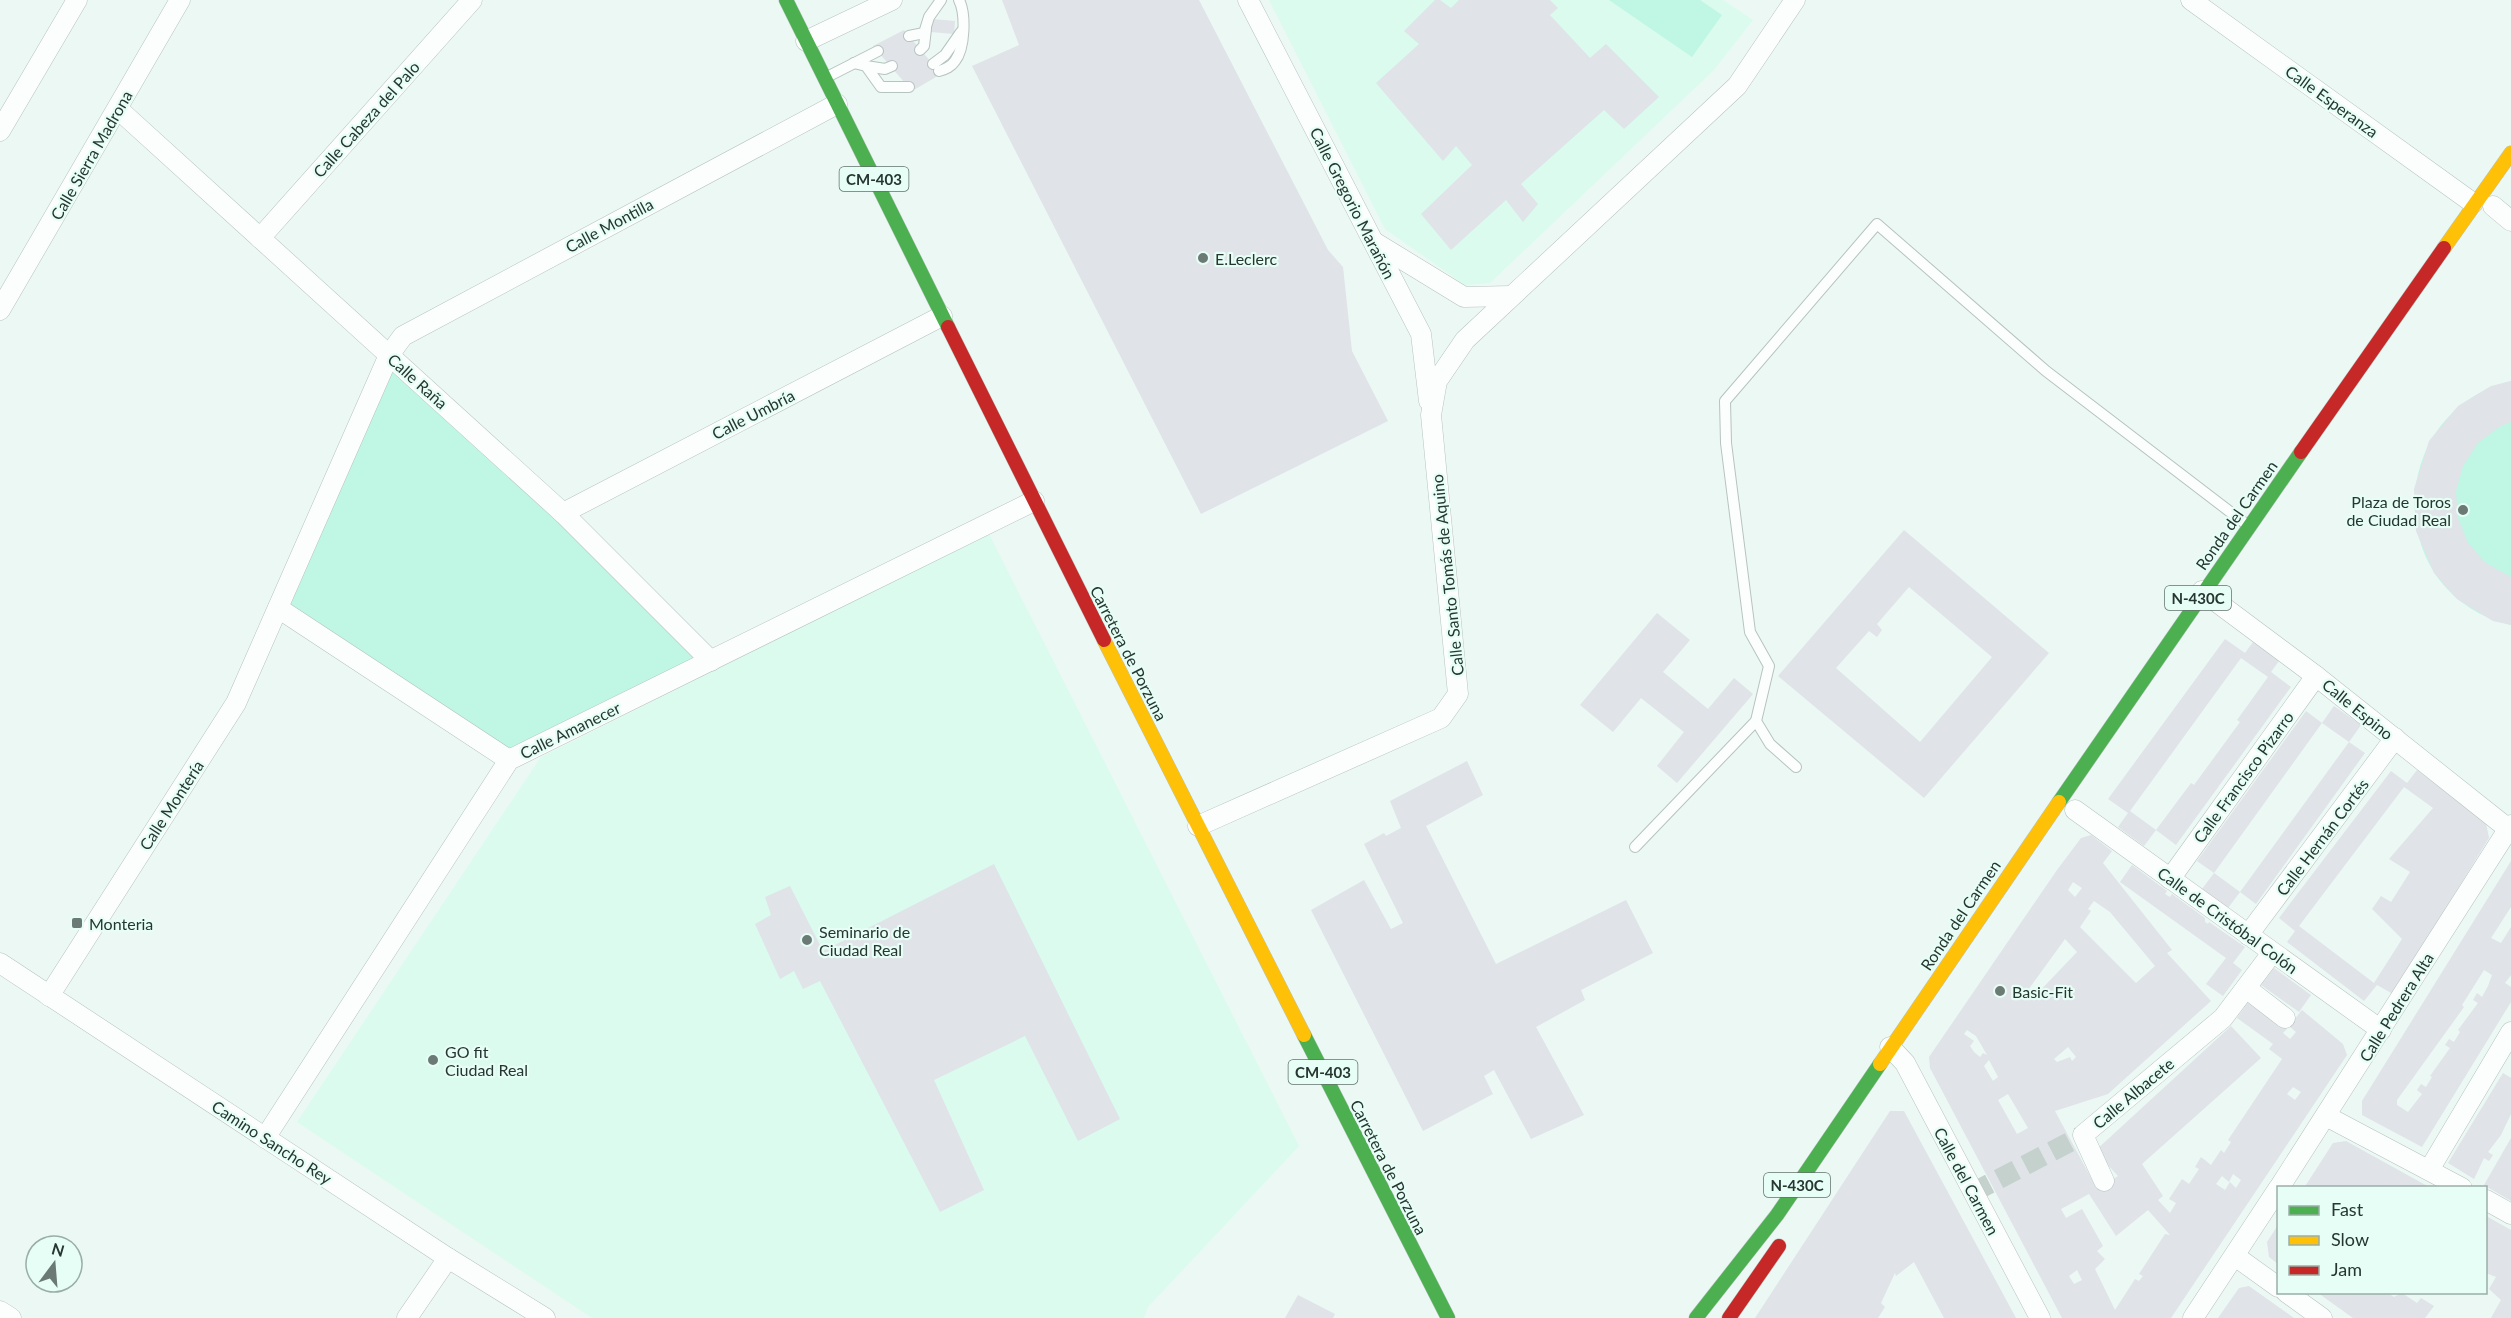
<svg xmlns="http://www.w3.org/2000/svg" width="2511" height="1318" font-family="Lato,sans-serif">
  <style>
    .built { fill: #dafbee }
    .green { fill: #bff7e4 }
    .building { fill: #e0e3e7; fill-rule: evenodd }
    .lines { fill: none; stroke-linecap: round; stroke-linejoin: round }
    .street-tunnel { stroke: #c4d1cd; stroke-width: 20; stroke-dasharray: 20 10; stroke-linecap: butt }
    .lane-casing { stroke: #b6c3bf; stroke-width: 12 }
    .street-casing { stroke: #b6c3bf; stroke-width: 21 }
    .fast-casing { stroke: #b6c3bf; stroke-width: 15 }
    .slow-casing { stroke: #b6c3bf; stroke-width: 15 }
    .jam-casing { stroke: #b6c3bf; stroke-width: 15 }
    .lane { stroke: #fcfefd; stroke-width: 10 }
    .street { stroke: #fcfefd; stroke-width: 20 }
    .fast { stroke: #4caf50; stroke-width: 14 }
    .slow { stroke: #ffc107; stroke-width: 14 }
    .jam { stroke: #c62828; stroke-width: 14 }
    .poi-dot { fill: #6b7a75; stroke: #e6fef5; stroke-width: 2 }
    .labels { text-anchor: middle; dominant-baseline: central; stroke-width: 4.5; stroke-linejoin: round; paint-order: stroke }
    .shield { fill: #e6fef5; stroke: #60726b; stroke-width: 1.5 }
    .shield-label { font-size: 15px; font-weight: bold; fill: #263630 }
    .street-label { font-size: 16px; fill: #263630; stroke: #e6fef5 }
    .poi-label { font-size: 16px; fill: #263630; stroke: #e6fef5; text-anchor: start }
  </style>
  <rect width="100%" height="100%" fill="#ecf8f4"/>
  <g class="built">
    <polygon points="1269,0 1723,0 1753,20 1714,70 1490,283 1465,285 1385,229"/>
    <polygon points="989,534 1299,1146 1148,1307 1144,1318 592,1318 297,1122 541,757"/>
  </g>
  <g class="green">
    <polygon points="1609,0 1700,0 1722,15 1692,57"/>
    <polygon points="389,355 711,661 509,760 278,608"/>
    <path d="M2511 381V625C2382 595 2383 413 2511 381Z"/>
  </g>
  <g class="building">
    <polygon points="1002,0 1199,0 1328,250 1343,267 1352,351 1388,421 1201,514 972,66 1019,45"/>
    <polygon points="1435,0 1440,0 1451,8 1459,0 1550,0 1558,8 1550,15 1590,58 1606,44 1659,97 1624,129 1604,110 1521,184 1538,204 1523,222 1506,200 1451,250 1421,214 1472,165 1456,146 1443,161 1376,83 1419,44 1404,31"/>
    <polygon points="932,19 955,21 954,34 931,32"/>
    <polygon points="904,30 941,74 912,91 873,46"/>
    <polygon points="2511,381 2511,422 2499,427 2478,443 2463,466 2456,491 2458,518 2468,543 2486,563 2511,577 2511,625 2493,621 2457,599 2434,573 2416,531 2414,489 2429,441 2458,406 2491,386"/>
    <path d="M1904 530 2049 653 1924 798 1778 676ZM1909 587 1992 657 1920 742 1836 668 1869 631 1877 637 1882 630 1877 624Z"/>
    <polygon points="1657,613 1690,640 1663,672 1708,709 1734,678 1753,694 1677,783 1657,766 1684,732 1641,698 1613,732 1580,705"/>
    <polygon points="2225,639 2245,653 2253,642 2279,661 2271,672 2291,687 2176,845 2156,830 2191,783 2194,785 2240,722 2237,720 2268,677 2241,658 2130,811 2156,830 2144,846 2118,827 2128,813 2108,799"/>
    <polygon points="2334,706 2361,725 2349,742 2322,723"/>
    <polygon points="2306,711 2322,723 2214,873 2197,861"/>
    <polygon points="2349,742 2365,753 2256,904 2240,892"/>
    <polygon points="1467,761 1483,795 1426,826 1496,964 1626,900 1653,953 1581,990 1585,1000 1536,1027 1584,1115 1531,1139 1494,1070 1484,1076 1493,1094 1423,1131 1311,910 1364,880 1391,929 1403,923 1364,844 1384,833 1386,836 1401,828 1390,801"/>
    <path d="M2417 770 2486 823 2489 838 2393 994 2377 985 2364 1001 2287 942 2295 931 2279 918 2391 771 2407 783ZM2404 787 2433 808 2389 859 2410 872 2391 902 2381 896 2372 909 2402 939 2374 983 2299 926Z"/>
    <path d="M2091 835 2112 851 2103 863 2172 950 2167 953 2211 1001 2108 1094 2055 1111 2097 1189 2118 1176 2095 1151 2231 1026 2261 1058 2142 1164 2163 1196 2158 1200 2170 1213 2176 1203 2169 1199 2182 1179 2189 1184 2199 1169 2195 1167 2201 1157 2211 1165 2221 1150 2224 1153 2231 1142 2228 1140 2282 1059 2269 1049 2273 1044 2237 1018 2249 1001 2287 1029 2283 1033 2290 1039 2296 1032 2289 1026 2302 1010 2343 1044 2347 1055 2171 1318H2062L1930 1068 1929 1057 2057 870 2081 838ZM2073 882 2082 888 2075 897 2068 890ZM2094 901 2110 912 2155 966 2136 983 2080 927 2091 911 2088 909ZM2065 939 2077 952 2035 996 2028 990ZM1967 1030 1976 1036 1987 1055 1983 1053 1980 1057 1974 1052 1970 1046 1974 1041 1964 1034ZM2068 1047 2076 1057 2072 1061 2070 1057 2057 1062 2054 1059ZM1989 1060 1998 1077 1993 1081 1984 1066ZM2293 1087 2301 1092 2295 1100 2287 1094ZM2008 1094 2028 1128 2017 1134 1998 1100ZM2233 1174 2241 1180 2236 1188 2230 1182 2225 1190 2216 1184 2222 1176 2229 1182ZM2089 1194 2116 1236 2148 1210 2170 1235 2165 1234 2139 1274 2143 1276 2139 1281 2135 1279 2115 1310 2095 1269 2105 1259 2097 1251 2103 1246 2082 1209 2066 1218 2061 1209ZM2077 1270 2082 1280 2074 1284 2069 1276Z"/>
    <path d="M2511 861V907L2491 938 2501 943 2511 927V975L2505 983 2511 987V1002L2422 1147 2362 1115V1101ZM2484 970 2492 975 2488 986 2482 997 2477 993 2473 1000 2478 1003 2458 1030 2460 1032 2454 1042 2449 1039 2445 1045 2450 1048 2430 1076 2432 1077 2426 1087 2421 1084 2417 1090 2422 1094 2408 1112 2397 1105V1100L2464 1007 2462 1005Z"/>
    <polygon points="994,864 1120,1119 1078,1141 1025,1036 934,1080 984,1190 940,1212 820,981 803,989 794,971 780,979 755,924 771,915 765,897 790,886 823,951"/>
    <polygon points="2132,865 2167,891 2165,894 2170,897 2172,894 2205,918 2205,922 2208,924 2209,922 2245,947 2233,963 2242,970 2223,996 2206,984 2226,958 2120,882"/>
    <polygon points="2214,873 2240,892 2228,908 2202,889"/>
    <polygon points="2274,968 2311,995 2299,1012 2261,985"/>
    <polygon points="2503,1073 2511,1078 2511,1114 2501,1135 2488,1152 2493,1155 2489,1161 2484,1158 2474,1179 2448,1163"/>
    <polygon points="1890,1111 1904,1111 2016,1318 1944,1318 1914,1262 1896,1276 1895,1273 1881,1303 1885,1307 1878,1318 1755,1318"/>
    <polygon points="2511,1138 2511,1201 2484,1185"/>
    <polygon points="2346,1141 2431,1188 2304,1188 2333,1143"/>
    <polygon points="2486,1216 2511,1230 2511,1318 2491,1318 2501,1300 2489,1289 2496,1277 2486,1273"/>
    <polygon points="2278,1225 2278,1264 2269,1257 2267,1242"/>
    <polygon points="2249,1286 2294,1318 2218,1318 2239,1288"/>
    <polygon points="2318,1293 2388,1293 2394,1297 2402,1293 2417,1303 2421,1298 2434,1306 2425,1318 2353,1318"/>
    <polygon points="1298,1295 1335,1314 1333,1318 1285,1318"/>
  </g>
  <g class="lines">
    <polyline class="street-tunnel" points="1972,1193 2083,1135"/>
    <g class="lane-casing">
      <g id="lane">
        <polyline points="909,36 924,33 929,17 941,0"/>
        <polyline points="920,50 924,46 926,29"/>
        <polyline points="854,63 866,66 881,87 909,87"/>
        <polyline points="933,64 945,55 961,32"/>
        <polyline points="866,66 885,69 892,66"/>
        <path d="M939 71C946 69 951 67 955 61 965 48 966 14 959 0"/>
        <polyline points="827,77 878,51"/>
        <polyline points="1796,767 1770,744 1756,721 1769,666 1750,632 1726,443 1725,401 1877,224 2046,371 2246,524"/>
        <polyline points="1635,847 1756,721"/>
      </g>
    </g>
    <g class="street-casing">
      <g id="street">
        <polyline points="1248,0 1421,334 1429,401"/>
        <polyline points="2191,0 2473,203"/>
        <polyline points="806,41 892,0"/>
        <polyline points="118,109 563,513 711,661"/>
        <polyline points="0,131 77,0"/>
        <polyline points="2493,206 2511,221"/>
        <polyline points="260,238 472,0"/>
        <polyline points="1374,242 1464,297 1511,296"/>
        <polyline points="0,310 180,0"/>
        <polyline points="563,513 942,316"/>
        <polyline points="2202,591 2316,676 2511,831"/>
        <polyline points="278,608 509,760"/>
        <polyline points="2075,810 2381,1030"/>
        <polyline points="1198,826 1441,718 1458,694 1431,415 1437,381 1465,340 1737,86 1795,0"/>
        <polyline points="2170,879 2316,676"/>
        <polyline points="2248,935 2395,738"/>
        <polyline points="0,963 448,1258 545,1318"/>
        <polyline points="2246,988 2285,1018"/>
        <polyline points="49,996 236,703 389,355 403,336 837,104"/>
        <polyline points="1890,1047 1905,1063 2040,1318"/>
        <polyline points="2326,1116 2462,1188"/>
        <polyline points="265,1138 509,760 1034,501"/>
        <polyline points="2429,1170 2511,1032"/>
        <polyline points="2104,1181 2083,1135 2223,1018 2272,953"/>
        <polyline points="2279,1188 2511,825"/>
        <polyline points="2486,1200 2511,1214"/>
        <polyline points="2235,1256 2278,1287"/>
        <polyline points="2286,1292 2322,1318"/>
        <polyline points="0,1311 11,1318"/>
        <polyline points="407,1318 448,1258"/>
        <polyline points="2193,1318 2278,1189"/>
      </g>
    </g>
    <g class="fast-casing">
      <g id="fast">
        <polyline points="786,0 948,327"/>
        <polyline points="2059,802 2301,452"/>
        <polyline points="1304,1035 1448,1318"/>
        <polyline points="1696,1318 1777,1215 1880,1064"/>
      </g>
    </g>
    <g class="slow-casing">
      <g id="slow">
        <polyline points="2444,248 2511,153"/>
        <polyline points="1104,640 1304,1035"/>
        <polyline points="1880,1064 2059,802"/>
      </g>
    </g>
    <g class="jam-casing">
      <g id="jam">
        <polyline points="948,327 1104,640"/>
        <polyline points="2301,452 2444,248"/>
        <polyline points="1729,1318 1779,1246"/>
      </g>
    </g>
    <use href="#lane" class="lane"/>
    <use href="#street" class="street"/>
    <use href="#fast" class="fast"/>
    <use href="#slow" class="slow"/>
    <use href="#jam" class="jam"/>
  </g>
  <g class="poi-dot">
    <circle cx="1203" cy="258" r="6"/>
    <circle cx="2463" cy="510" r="6"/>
    <rect x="71" y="917" width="12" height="12" rx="3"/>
    <circle cx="807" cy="940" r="6"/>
    <circle cx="2000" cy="991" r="6"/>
    <circle cx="433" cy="1060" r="6"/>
  </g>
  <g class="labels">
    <g class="shield">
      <rect x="839.5" y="167" width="69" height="24" rx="4.5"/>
      <rect x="2165" y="586" width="66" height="24" rx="4.5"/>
      <rect x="1288.5" y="1060" width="69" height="24" rx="4.5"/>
      <rect x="1764" y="1173" width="66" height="24" rx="4.5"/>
    </g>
    <g class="shield-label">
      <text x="874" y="179">CM-403</text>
      <text x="2198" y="598">N-430C</text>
      <text x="1323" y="1072">CM-403</text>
      <text x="1797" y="1185">N-430C</text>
    </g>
    <g class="street-label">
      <text transform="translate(2332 101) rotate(36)">Calle Esperanza</text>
      <text transform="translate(366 119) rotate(-48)">Calle Cabeza del Palo</text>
      <text transform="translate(91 155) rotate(-60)">Calle Sierra Madrona</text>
      <text transform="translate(1353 203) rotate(63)">Calle Gregorio Marañón</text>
      <text transform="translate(609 225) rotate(-28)">Calle Montilla</text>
      <text transform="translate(418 381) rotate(42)">Calle Raña</text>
      <text transform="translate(753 414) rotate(-27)">Calle Umbría</text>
      <text transform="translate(2236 515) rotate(-55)">Ronda del Carmen</text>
      <text transform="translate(1447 575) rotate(-96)">Calle Santo Tomás de Aquino</text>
      <text transform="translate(1129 653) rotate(63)">Carretera de Porzuna</text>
      <text transform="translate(2358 709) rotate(39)">Calle Espino</text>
      <text transform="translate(570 730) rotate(-26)">Calle Amanecer</text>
      <text transform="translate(2243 777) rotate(-54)">Calle Francisco Pizarro</text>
      <text transform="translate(171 805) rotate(-57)">Calle Montería</text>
      <text transform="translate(2322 837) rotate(-53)">Calle Hernán Cortés</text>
      <text transform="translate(1960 915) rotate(-56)">Ronda del Carmen</text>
      <text transform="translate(2228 920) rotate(36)">Calle de Cristóbal Colón</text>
      <text transform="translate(2396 1007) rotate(-58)">Calle Pedrera Alta</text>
      <text transform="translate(2133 1093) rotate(-40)">Calle Albacete</text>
      <text transform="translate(272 1142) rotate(33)">Camino Sancho Rey</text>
      <text transform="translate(1389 1167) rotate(63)">Carretera de Porzuna</text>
      <text transform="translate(1967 1181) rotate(62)">Calle del Carmen</text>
    </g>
    <g class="poi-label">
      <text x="1215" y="258">E.Leclerc</text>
      <text x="2451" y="501" text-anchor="end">Plaza de Toros<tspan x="2451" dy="18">de Ciudad Real</tspan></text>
      <text x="89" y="923">Monteria</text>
      <text x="819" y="931">Seminario de<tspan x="819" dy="18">Ciudad Real</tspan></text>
      <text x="2012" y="991">Basic-Fit</text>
      <text x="445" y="1051">GO fit<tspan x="445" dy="18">Ciudad Real</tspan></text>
    </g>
  </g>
  <rect x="2277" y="1186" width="210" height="108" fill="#e6fef5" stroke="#99aea6" stroke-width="1.5"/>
  <rect x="2289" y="1206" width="30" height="9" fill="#4caf50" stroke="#99aea6" stroke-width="1.5"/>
  <text x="2331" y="1216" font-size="18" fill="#263630">Fast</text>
  <rect x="2289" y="1236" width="30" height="9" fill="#ffc107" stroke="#99aea6" stroke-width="1.5"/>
  <text x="2331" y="1246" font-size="18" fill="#263630">Slow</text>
  <rect x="2289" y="1266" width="30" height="9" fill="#c62828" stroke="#99aea6" stroke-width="1.5"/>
  <text x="2331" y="1276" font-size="18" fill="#263630">Jam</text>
  <g transform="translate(54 1264) rotate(16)"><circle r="28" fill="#e6fef5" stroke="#99aea6" stroke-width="1.5"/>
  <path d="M0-4.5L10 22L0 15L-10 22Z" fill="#6b7a75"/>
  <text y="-9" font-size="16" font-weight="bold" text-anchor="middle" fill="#263630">N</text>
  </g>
</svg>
